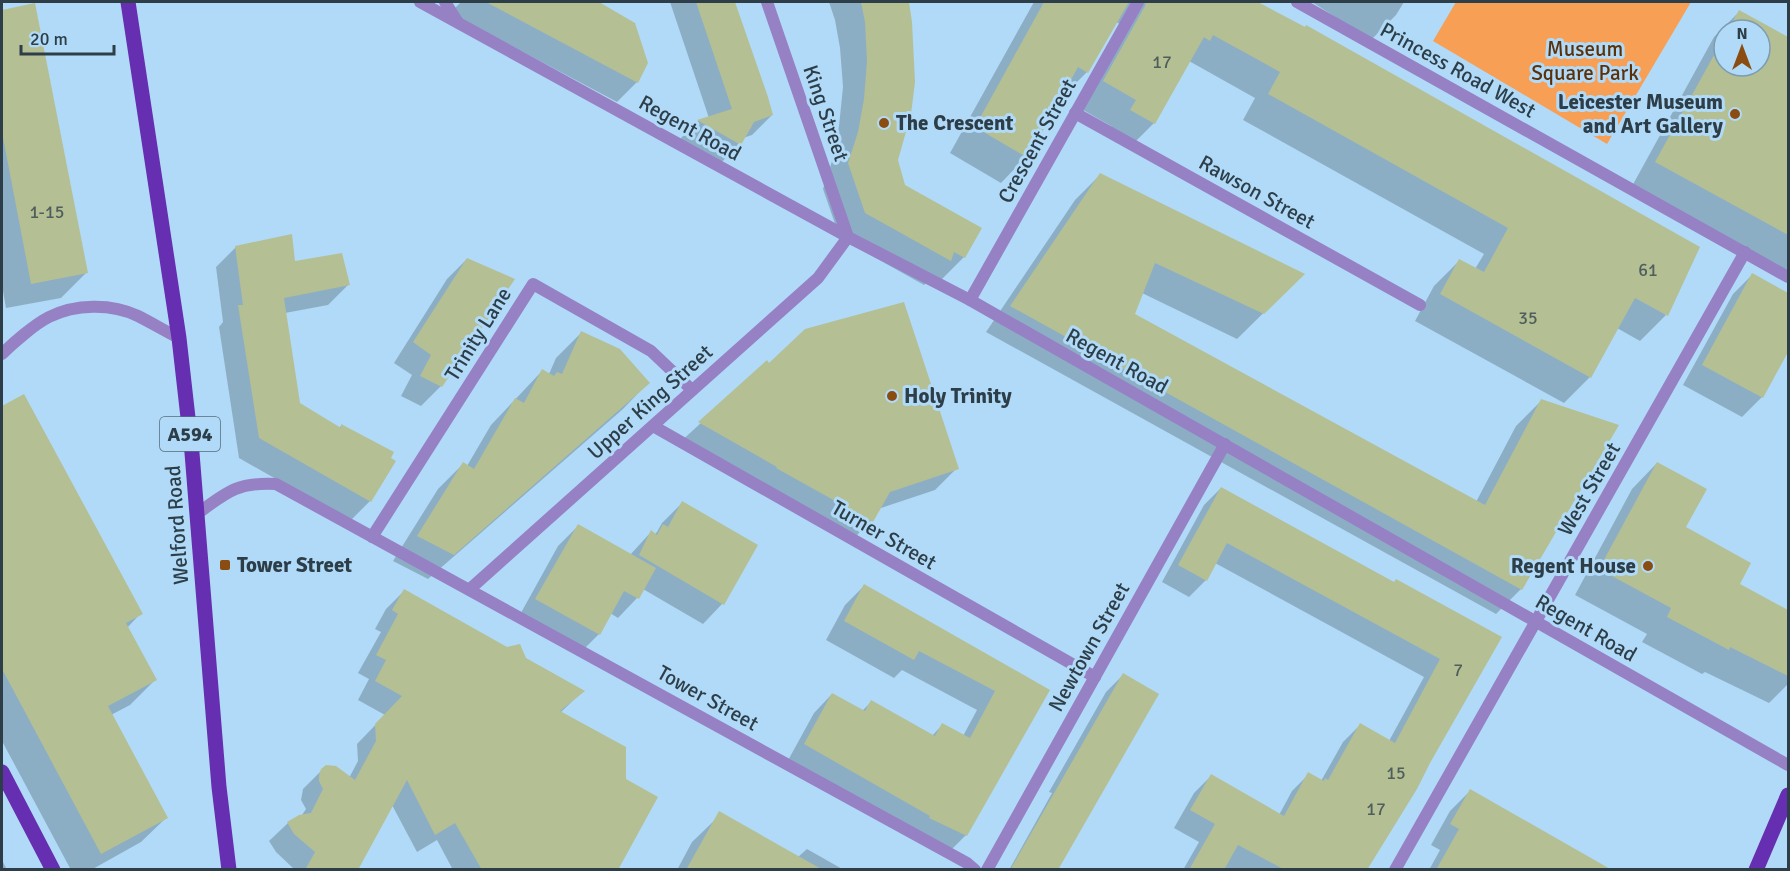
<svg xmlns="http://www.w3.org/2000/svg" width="1790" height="871" font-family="Signika,sans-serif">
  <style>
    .green { fill: #f89f56 }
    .shadow { fill: #0003; fill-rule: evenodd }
    .building { fill: #b5bf94 }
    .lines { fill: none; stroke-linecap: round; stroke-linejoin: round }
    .minor { stroke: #9681c5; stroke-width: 12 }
    .tertiary { stroke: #9681c5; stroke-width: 12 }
    .primary { stroke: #662eb0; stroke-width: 15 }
    .poi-dot { fill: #8a4c10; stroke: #b0daf7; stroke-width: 2 }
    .labels { text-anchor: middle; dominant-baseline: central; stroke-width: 6; stroke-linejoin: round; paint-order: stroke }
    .number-label { font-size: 18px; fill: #4f5e5c }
    .shield { fill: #b0daf7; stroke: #546d7d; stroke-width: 1.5 }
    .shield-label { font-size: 20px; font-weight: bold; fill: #2d3e49 }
    .park-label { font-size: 21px; fill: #5b310a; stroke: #b0daf7 }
    .street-label { font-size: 21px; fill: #2d3e49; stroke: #b0daf7 }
    .poi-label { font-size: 21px; font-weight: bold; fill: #2d3e49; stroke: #b0daf7; text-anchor: start }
  </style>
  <rect width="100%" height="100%" fill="#b0daf7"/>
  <polygon class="green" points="1456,2 1691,2 1607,144 1433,41"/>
  <g class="shadow">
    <polygon points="461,2 596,2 634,24 637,82 617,102 450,13"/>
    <polygon points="670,2 734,2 772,115 752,135 743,138 739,144 720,164 679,140 698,121 709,118"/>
    <polygon points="829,2 908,2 910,22 897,160 903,186 964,257 939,282 931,278 924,285 840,238 823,189 833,158 839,126 843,87 840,48 835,20"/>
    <polygon points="1034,2 1255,2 1304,29 1666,315 1640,341 1617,328 1590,377 1564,403 1415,321 1434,286 1460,260 1475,269 1484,254 1243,120 1255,98 1189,61 1154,123 1128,149 1111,126 1078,107 1120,24 1116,22 1087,72 1061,98 1060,97 1026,157 1001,183 950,153"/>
    <polygon points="1312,2 1404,2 1396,15 1371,40"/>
    <polygon points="34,5 86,273 61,298 6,308 2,285 2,11"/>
    <path d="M1739 12 1788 38V273L1631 188 1714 37ZM1724 30H1760V66H1724Z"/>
    <polygon points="1100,175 1302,275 1237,339 1142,293 1133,315 1476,502 1516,426 1541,401 1521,589 1496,614 986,332 1075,200"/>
    <polygon points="236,247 294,262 348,285 328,305 285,313 299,404 339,428 342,425 370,501 350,521 239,458 219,327 223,322 216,267"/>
    <polygon points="467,259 441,386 421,406 401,396 412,375 394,363 447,279"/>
    <polygon points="1753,274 1788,294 1788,349 1762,397 1742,417 1683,385 1733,294"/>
    <polygon points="581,333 648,383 623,409 428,579 393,561 438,489 463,464 467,466 491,425 542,371 549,374 556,358"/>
    <polygon points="767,362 957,468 935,490 878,509 871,521 849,543 677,445"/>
    <polygon points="23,396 141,613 127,628 155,680 130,705 111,715 167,817 141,842 91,870 71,870 2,741 2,408"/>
    <polygon points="1657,463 1684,528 1738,584 1788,612 1788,684 1769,703 1705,672 1702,674 1642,642 1647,634 1575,595 1632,489"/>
    <polygon points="1221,488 1393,583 1500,638 1365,870 1183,870 1199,842 1174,828 1194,793 1211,776 1279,815 1292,791 1309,774 1321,781 1343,742 1360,725 1389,741 1424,677 1215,563 1206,580 1189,597 1162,582 1204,505"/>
    <polygon points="682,503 756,545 722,604 703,624 643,589 637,598 618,618 610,613 599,634 579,654 517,620 558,546 578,526 630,555 651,532 654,535 657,532 662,523"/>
    <polygon points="864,586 1048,691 966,835 947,854 786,764 814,713 832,694 862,711 871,702 932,736 942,725 963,736 977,710 902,670 894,678 826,640 845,605"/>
    <polygon points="404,591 583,691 560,713 616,870 453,870 437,840 417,852 392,805 356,870 295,870 276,852 269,841 288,823 302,815 306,809 301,800 303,789 322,770 349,778 358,761 357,744 385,715 358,700 369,679 358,673 381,632 375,629 386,609"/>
    <polygon points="1123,675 1056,870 1009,870 1052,793 1049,792 1106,692"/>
    <polygon points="1470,791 1609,870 1429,870 1440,850 1431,845 1450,811"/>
    <polygon points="718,817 798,857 807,849 844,870 677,870 692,842"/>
    <polygon points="2,860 6,868 5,870 2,870"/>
  </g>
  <g class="building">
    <polygon points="486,2 599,2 635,23 648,63 638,83"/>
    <polygon points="696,2 735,2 768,97 773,115 754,122 741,145 697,120 732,109"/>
    <polygon points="861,2 909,2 912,22 915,82 911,114 898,160 905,185 982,228 965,258 954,252 951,261 865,213 848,163 858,132 864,99 867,61 865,22"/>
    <polygon points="1044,2 1129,2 1088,73 1078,67 1028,158 975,127"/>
    <polygon points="1146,2 1258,2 1305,27 1306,25 1700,247 1668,316 1635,298 1591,378 1440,294 1459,259 1484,272 1508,228 1268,94 1280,72 1213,35 1210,41 1204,37 1155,124 1130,110 1136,100 1103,81 1145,6"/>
    <polygon points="35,3 88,273 31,284 2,132 2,10"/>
    <polygon points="1739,10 1788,37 1788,235 1655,162 1724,37 1724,66 1760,66 1760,30 1728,30"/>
    <polygon points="1100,173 1305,274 1264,314 1155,263 1135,314 1485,505 1541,399 1619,425 1522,590 1010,306"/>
    <polygon points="292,234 295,261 342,253 350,285 284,298 300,403 341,428 341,424 394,452 391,458 396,461 371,502 259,438 238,305 243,305 235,246"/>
    <polygon points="467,258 515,279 442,387 420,376 431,355 413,342"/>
    <polygon points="1752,273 1788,293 1788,352 1763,398 1702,365"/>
    <polygon points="904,302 959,469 890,492 873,522 776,468 777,467 698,422 767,360 769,363 805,329"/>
    <polygon points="581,331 620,349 650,383 454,555 417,536 463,462 474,469 515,398 524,403 542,369 554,376 557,372 562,374"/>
    <polygon points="24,394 143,614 126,623 157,680 108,706 168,818 101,854 2,669 2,406"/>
    <polygon points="1657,462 1707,489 1686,527 1751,563 1740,584 1788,610 1788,676 1730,647 1729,650 1667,617 1671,608 1599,569"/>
    <polygon points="1221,487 1394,582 1396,579 1502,637 1430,763 1417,789 1367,870 1285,870 1238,845 1224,870 1189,870 1215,824 1190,810 1211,774 1284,816 1308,772 1324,781 1325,778 1328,780 1360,723 1395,743 1440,659 1227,543 1207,581 1178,565"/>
    <polygon points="682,501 758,545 724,605 639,555 651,530 657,535 663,524 668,527"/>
    <polygon points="578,524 656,568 639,599 624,591 600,635 535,599"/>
    <polygon points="864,584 1050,690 967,836 929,818 930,816 804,744 832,693 865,711 871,700 935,736 942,723 970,738 995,691 919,651 914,660 844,621"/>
    <polygon points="404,589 507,647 520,644 526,658 585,691 560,711 626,747 626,779 658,797 618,870 482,870 455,823 435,835 407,780 358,870 305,870 315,852 294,834 287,822 299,815 311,813 323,789 319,781 319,775 321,769 326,765 336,766 355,780 376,741 375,724 402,696 375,681 386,660 376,655 398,614 392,610"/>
    <polygon points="1123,673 1159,694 1058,870 1010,870"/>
    <polygon points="1470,789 1612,870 1436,870 1459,829 1450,824"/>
    <polygon points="719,811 823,870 686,870"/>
  </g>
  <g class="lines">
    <g class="minor">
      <polyline points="445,2 457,21"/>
      <polyline points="1297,2 1788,277"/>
      <polyline points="1075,113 1420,305"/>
      <polyline points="970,300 1138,2"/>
      <path d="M2 354C13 343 35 324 49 317 75 304 111 303 138 316 152 323 165 331 179 338"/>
      <polyline points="653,426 1095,677"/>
      <path d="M197 514C227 492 237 482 276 484L967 863 975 870"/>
      <polyline points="372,537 533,284 651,351 692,390"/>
      <polyline points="470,589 818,278 848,237 767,2"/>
      <polyline points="987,870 1225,444"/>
      <polyline points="1395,870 1745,252"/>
    </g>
    <polyline class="tertiary" points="420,2 848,237 970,300 1788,765"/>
    <g class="primary">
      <polyline points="128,2 179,338 192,453 219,787 229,870"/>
      <polyline points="2,772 53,870"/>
      <polyline points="1756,870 1788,795"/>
    </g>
  </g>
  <g class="poi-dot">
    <circle cx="1735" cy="114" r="6"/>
    <circle cx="884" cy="123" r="6"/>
    <circle cx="892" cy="396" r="6"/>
    <rect x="219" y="559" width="12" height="12" rx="3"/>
    <circle cx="1648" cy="566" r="6"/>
  </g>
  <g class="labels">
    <g class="number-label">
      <text x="1162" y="62">17</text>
      <text x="47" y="212">1-15</text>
      <text x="1648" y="270">61</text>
      <text x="1528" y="318">35</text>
      <text x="1458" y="670">7</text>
      <text x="1396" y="773">15</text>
      <text x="1376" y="809">17</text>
    </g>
    <rect class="shield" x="160" y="417" width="60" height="34" rx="4.5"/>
    <g class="shield-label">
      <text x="190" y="434">A594</text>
    </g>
    <g class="park-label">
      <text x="1585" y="49">Museum<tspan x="1585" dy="24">Square Park</tspan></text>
    </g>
    <g class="street-label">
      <text transform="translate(1458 70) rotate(29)">Princess Road West</text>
      <text transform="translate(826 113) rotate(71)">King Street</text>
      <text transform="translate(690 128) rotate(29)">Regent Road</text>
      <text transform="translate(1037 141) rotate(-61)">Crescent Street</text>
      <text transform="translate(1257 192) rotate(29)">Rawson Street</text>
      <text transform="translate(478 334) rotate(-58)">Trinity Lane</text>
      <text transform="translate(1117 361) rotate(29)">Regent Road</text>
      <text transform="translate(650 402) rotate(-42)">Upper King Street</text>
      <text transform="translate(1589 489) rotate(-60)">West Street</text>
      <text transform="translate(177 525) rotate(-94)">Welford Road</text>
      <text transform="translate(884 535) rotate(30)">Turner Street</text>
      <text transform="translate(1586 628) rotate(30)">Regent Road</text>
      <text transform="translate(1089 647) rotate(-61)">Newtown Street</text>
      <text transform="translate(708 698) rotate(29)">Tower Street</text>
    </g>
    <g class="poi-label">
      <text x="1723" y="102" text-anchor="end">Leicester Museum<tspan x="1723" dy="24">and Art Gallery</tspan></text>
      <text x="896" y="123">The Crescent</text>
      <text x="904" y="396">Holy Trinity</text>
      <text x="237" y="565">Tower Street</text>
      <text x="1636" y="566" text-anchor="end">Regent House</text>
    </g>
  </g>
  <rect width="1790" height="871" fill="none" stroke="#2d3e49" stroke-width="6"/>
  <g transform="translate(1742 48)"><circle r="28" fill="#b0daf7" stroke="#7c9cb1" stroke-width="1.5"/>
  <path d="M0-4.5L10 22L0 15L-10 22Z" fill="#8a4c10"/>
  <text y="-9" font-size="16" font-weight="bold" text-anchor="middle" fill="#2d3e49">N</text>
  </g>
  <path d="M21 45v9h93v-9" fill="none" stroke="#2d3e49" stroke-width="3"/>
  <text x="30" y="45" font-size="18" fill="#2d3e49" stroke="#b0daf7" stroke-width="4.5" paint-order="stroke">20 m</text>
</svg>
